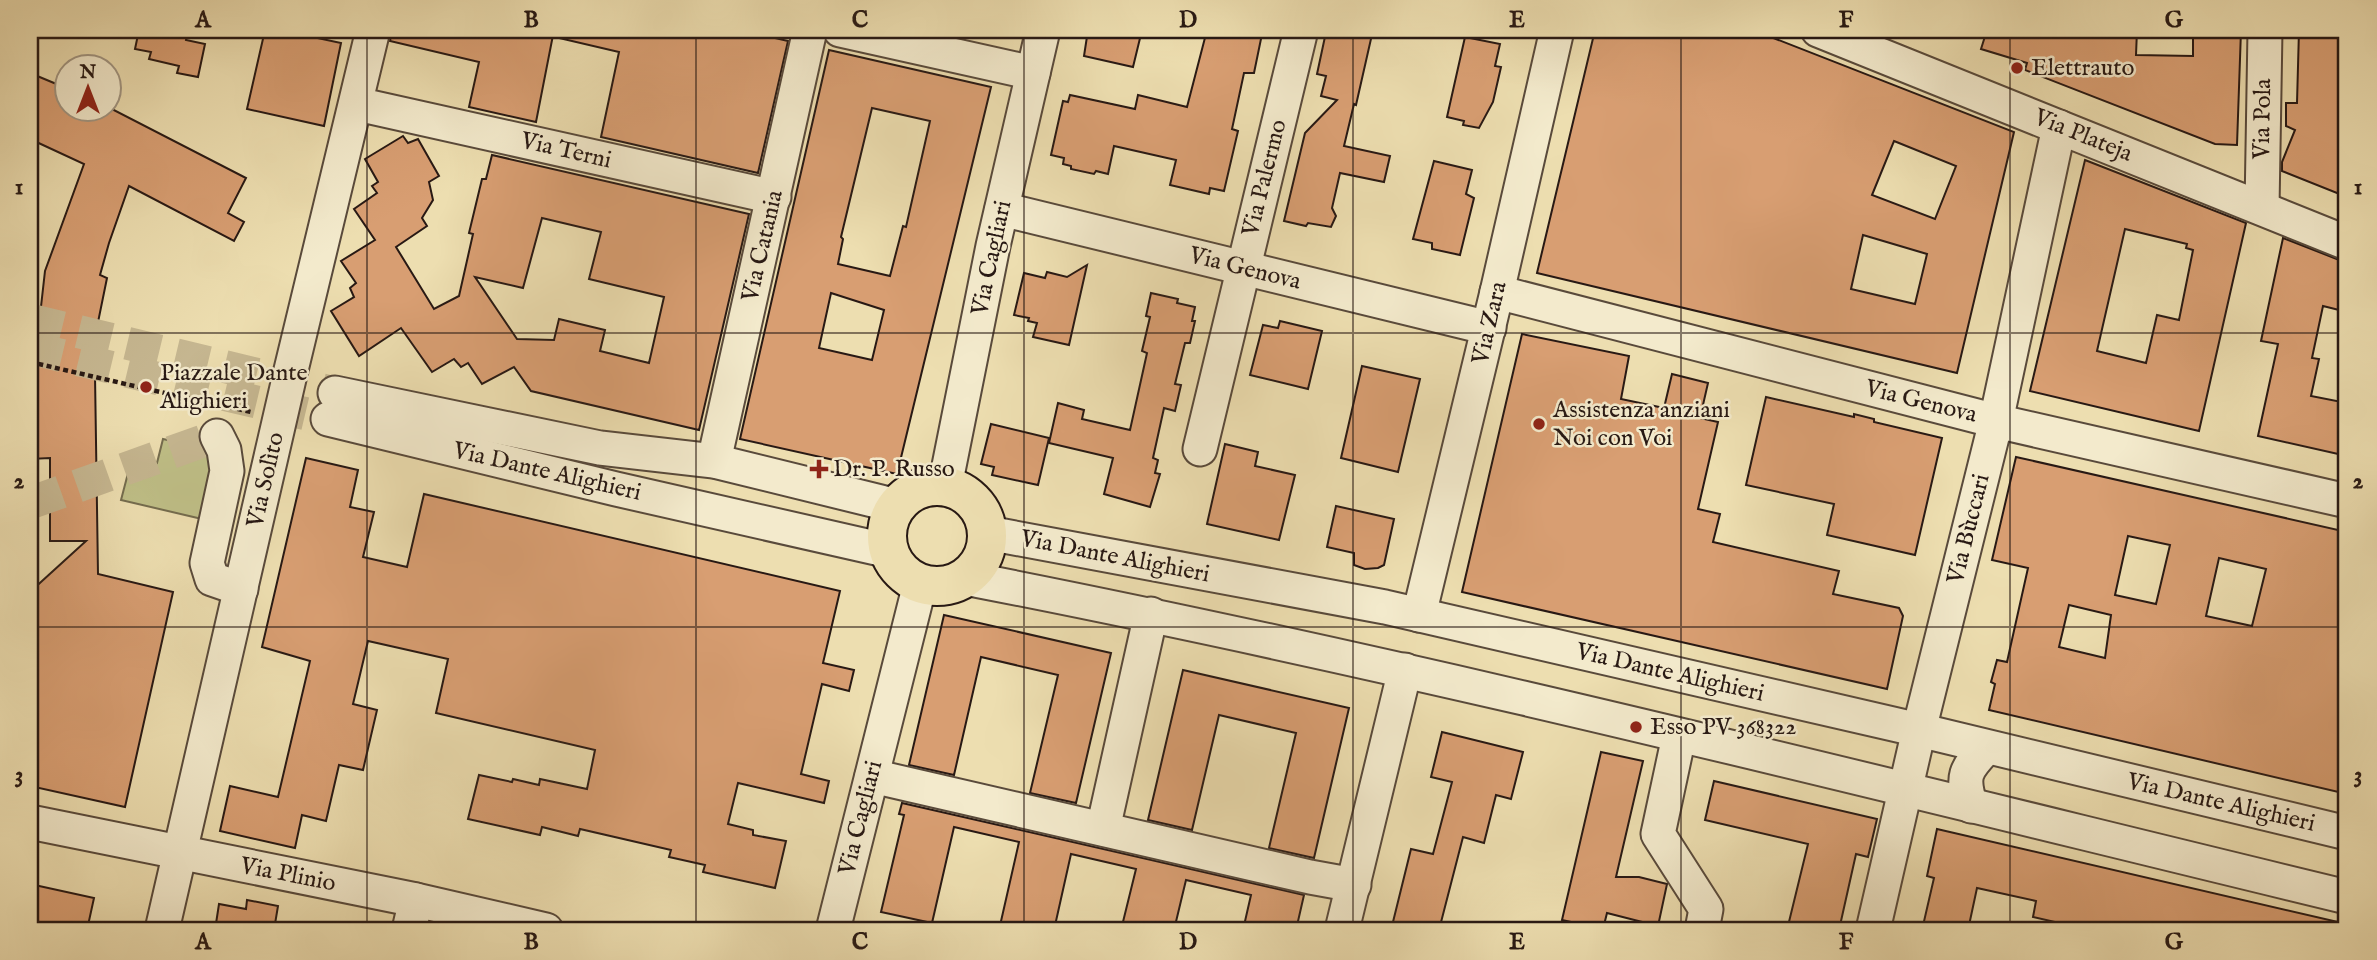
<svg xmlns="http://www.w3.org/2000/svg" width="2377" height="960" font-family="'IM FELL English',serif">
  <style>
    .green { fill: #bfbf87; stroke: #746c4e; stroke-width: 2 }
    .building { fill: #d89e72; stroke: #281914; stroke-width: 2; fill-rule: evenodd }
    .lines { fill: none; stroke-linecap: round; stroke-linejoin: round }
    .minor-tunnel { stroke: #c6b791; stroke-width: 33; stroke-dasharray: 33 17; stroke-linecap: butt }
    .minor-casing { stroke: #594a3b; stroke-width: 37 }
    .major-casing { stroke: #281914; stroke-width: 42 }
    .path { stroke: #281914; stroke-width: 4.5; stroke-dasharray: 5 3.5; stroke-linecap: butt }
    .minor { stroke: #f3eacc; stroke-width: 33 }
    .major { stroke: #eddeb0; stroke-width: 38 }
    .grid { fill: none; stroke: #281914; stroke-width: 2; stroke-opacity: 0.55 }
    .poi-dot { fill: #8f2418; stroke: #f3eacc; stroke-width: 2.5 }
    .labels { text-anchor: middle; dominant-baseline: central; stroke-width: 5; stroke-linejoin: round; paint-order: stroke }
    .poi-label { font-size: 24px; fill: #281914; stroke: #f3eacc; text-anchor: start }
    .street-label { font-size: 24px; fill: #281914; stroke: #f3eacc }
    .neatline { fill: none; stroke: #281914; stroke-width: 2.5 }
    .grid-label { font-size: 23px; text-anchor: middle; font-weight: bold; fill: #281914 }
  </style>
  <rect width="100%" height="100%" fill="#eddeb0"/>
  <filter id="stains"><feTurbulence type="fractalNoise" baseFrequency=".00286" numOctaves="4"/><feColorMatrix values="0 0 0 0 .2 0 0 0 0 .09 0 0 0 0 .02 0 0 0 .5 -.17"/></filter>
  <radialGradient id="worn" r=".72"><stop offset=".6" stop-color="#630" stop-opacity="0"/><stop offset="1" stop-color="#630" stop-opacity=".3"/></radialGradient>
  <polygon class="green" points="163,439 208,449 214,459 202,519 121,500 132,458 157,463"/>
  <g class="building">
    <polygon points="139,30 188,30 186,40 205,44 198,77 177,73 179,66 149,59 151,52 135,49"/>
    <polygon points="265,30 280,30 341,43 324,126 247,109"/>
    <polygon points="392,30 554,30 536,122 469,107 479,62 390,41"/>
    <polygon points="560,30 740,30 788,41 758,173 601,137 619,52 559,38"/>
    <polygon points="1088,30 1142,30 1133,67 1084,56"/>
    <polygon points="1207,30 1255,30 1254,32 1262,34 1254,73 1244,73 1232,129 1238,131 1224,191 1210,188 1209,194 1170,185 1176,160 1114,146 1108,174 1096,171 1094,174 1071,169 1071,166 1063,164 1064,158 1051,155 1063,101 1068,102 1070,95 1135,109 1138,95 1187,107"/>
    <polygon points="1335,30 1373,30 1356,105 1354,104 1344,146 1390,156 1384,182 1340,173 1332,208 1336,216 1331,227 1308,223 1306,226 1284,221 1305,133 1337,100 1321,96 1326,76 1317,74 1326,32 1334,34"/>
    <path d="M1595 30H1753L2014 132 1957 373 1537 273ZM1894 141 1956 166 1935 219 1872 195ZM1863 235 1927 254 1915 304 1851 289Z"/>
    <polygon points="1987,30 2137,30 2136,55 2193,56 2193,30 2241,30 2237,145 2215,144 2025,70 2027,63 1981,49"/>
    <polygon points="2299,30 2347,30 2347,97 2345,97 2343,143 2347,144 2347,197 2282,171 2282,162 2295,130 2286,126 2286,103 2297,103"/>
    <polygon points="1465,37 1500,44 1495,66 1501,67 1493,102 1479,128 1463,125 1464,121 1447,117"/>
    <path d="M829 50 991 87 897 474 740 439ZM872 108 930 121 906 227 903 226 890 276 838 264 843 239 841 237ZM831 293 884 310 872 360 819 348Z"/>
    <polygon points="30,73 66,88 66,108 110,108 246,178 228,213 244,222 234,241 129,186 109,243 100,275 107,278 97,327 95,375 98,574 173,592 125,807 30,786 30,592 86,541 50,541 50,458 30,459 30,390 37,389 36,351 45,271 84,164 30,139"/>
    <path d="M403 136 408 143 418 139 439 176 429 182 433 200 422 218 427 226 396 247 434 309 459 296 473 234 469 233 482 179H486L492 155 749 214 699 430 531 391 514 367 482 384 468 363 461 367 454 359 432 372 401 328 359 356 331 311 354 297 350 288 356 283 341 261 375 240 354 209 377 193 372 186 378 182 365 159ZM542 218 601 232 589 279 664 297 649 363 600 351 605 330 559 319 554 340 517 339 475 277 523 288Z"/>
    <path d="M2085 160 2246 223 2199 431 2030 391ZM2125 229 2187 244 2186 248 2193 250 2179 320 2157 315 2146 363 2097 351Z"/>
    <polygon points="1434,161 1472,170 1466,194 1474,198 1460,255 1432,249 1432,243 1413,239"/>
    <polygon points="2283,238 2347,263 2347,312 2323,306 2312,358 2319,359 2311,396 2347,403 2347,456 2258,436 2278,344 2261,341"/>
    <polygon points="1087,265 1069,345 1033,337 1037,323 1028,321 1029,318 1014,315 1024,273 1045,278 1047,272 1067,277"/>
    <polygon points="1151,293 1178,299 1177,303 1195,307 1192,321 1195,321 1190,343 1185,343 1175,384 1181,385 1175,411 1164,408 1153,458 1158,460 1155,473 1160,474 1150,507 1104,494 1113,458 1049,443 1058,403 1084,410 1082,419 1130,430 1147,353 1142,351 1150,317 1146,316"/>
    <polygon points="1280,321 1322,331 1308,389 1250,375 1263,325 1278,328"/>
    <polygon points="1522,334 1629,356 1621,399 1664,408 1672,374 1708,383 1700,418 1718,422 1698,509 1720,514 1713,542 1839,571 1833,594 1899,608 1903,616 1887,689 1462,592"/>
    <polygon points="1362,366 1420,379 1398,472 1341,458"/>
    <polygon points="1766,397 1854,417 1854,414 1874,419 1874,422 1942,438 1915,555 1827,535 1834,504 1746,485"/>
    <polygon points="991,424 1049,438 1038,485 992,475 994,467 981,464"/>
    <polygon points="1225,444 1258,452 1255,466 1295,475 1279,540 1207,524"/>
    <path d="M2016 457 2347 532V794L1989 710 1995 684 1991 682 1997 660 2007 662 2028 568 1992 560ZM2128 536 2170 545 2156 604 2115 595ZM2219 558 2266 569 2252 626 2206 616ZM2069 605 2111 615 2105 658 2059 647Z"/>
    <polygon points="306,458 358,470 350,507 374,512 363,557 407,567 424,494 840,591 823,663 854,670 849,691 822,684 801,774 829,781 824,803 738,783 728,824 753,830 753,835 786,841 775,888 703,872 705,865 669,857 671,850 580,829 578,836 542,827 540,835 468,819 479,775 512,782 513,779 539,785 540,779 587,789 595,750 436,713 448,659 368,641 353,704 377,710 363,770 339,765 326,821 302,815 295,848 220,831 230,786 278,797 310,661 262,647"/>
    <polygon points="1336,506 1394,519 1384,565 1378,568 1365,569 1354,565 1354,553 1327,547"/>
    <polygon points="944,615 1111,653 1076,803 1030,793 1058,675 981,657 954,775 909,765"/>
    <polygon points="1183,670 1349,708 1314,858 1269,848 1296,733 1219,715 1192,830 1148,820"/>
    <polygon points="1442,732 1523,752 1511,799 1496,795 1484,843 1463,837 1439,930 1391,930 1411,849 1433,854 1452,782 1431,777"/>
    <polygon points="1601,752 1643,761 1616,877 1639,877 1667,884 1658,926 1607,913 1603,929 1562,920"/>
    <polygon points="1714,781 1877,819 1868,857 1856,854 1839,930 1787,930 1808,844 1705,820"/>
    <polygon points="902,803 1304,895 1296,930 1243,930 1251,895 1186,880 1174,930 1121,930 1136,869 1071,854 1054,930 999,930 1019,842 954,827 932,923 881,912 904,815 899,814"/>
    <polygon points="1937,829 2338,922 2337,930 2053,930 2055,922 2033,917 2036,901 1977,888 1968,930 1922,930 1934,878 1927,876"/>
    <polygon points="30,884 94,898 87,930 30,930"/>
    <polygon points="247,900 278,906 274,930 215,930 219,904 246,909"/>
  </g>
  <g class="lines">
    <g class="minor-tunnel">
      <polyline points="30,320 335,393"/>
      <polyline points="30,348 328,419"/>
      <polyline points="30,503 217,436"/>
    </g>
    <g class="minor-casing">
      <g id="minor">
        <polyline points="840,30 1033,73"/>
        <polyline points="1818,30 2347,243"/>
        <polyline points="357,104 774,197"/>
        <polyline points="2262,208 2265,30"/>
        <polyline points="1002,209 1489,328"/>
        <polyline points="1497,292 1996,421 2347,501"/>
        <polyline points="335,393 600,448 714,461 897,506"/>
        <polyline points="328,419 616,489 889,551"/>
        <polyline points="217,436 224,450 227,471 207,563 212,579 241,589"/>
        <polyline points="1200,449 1301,30"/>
        <polyline points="714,461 810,30"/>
        <polyline points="945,486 993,246 1043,30"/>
        <polyline points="988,533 1385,607 1919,730 2347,833"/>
        <path d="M965 578C1429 668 1888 786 2347 897"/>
        <polyline points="1419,615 1497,292 1557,30"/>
        <polyline points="1679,736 1658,834 1706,909 1702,930"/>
        <polyline points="872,776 1310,877 1354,885"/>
        <path d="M1971 806C1961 776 1965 770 1986 748"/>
        <polyline points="30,822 416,900 546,930"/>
        <polyline points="1103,829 1151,614"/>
        <polyline points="162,930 291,370 373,30"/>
        <polyline points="409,930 416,900"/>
        <polyline points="833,930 920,584"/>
        <polyline points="1342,930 1405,670"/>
        <polyline points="1873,930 1919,730 1996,421 2059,127"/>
      </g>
    </g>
    <g class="major-casing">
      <circle id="major" cx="937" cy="536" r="50"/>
    </g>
    <g class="path">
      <polyline points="30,362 217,405"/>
      <polyline points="229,407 251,412"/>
    </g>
    <use href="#minor" class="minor"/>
    <use href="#major" class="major"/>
  </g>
  <path class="grid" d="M367 30V930M696 30V930M1024 30V930M1353 30V930M1681 30V930M2010 30V930M30 333H2347M30 627H2347"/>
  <g class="poi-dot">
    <circle cx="2017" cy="68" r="7"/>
    <circle cx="146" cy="387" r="7"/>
    <circle cx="1539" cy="424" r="7"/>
    <path d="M815.5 458.5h7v7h7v7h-7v7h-7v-7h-7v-7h7z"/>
    <circle cx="1636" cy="727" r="7"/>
  </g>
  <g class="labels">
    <g class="poi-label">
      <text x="2031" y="68">Elettrauto</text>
      <text x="160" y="373">Piazzale Dante<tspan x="160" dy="28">Alighieri</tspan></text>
      <text x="1553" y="410">Assistenza anziani<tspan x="1553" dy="28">Noi con Voi</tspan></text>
      <text x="833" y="469">Dr. P. Russo</text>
      <text x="1650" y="727">Esso PV 368322</text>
    </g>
    <g class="street-label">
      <text transform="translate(2263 119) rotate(-89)">Via Pola</text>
      <text transform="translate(2083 136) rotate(22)">Via Plateja</text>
      <text transform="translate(566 151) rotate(13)">Via Terni</text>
      <text transform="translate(1265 178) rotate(-76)">Via Palermo</text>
      <text transform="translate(763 246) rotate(-77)">Via Catania</text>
      <text transform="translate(992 258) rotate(-78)">Via Cagliari</text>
      <text transform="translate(1245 269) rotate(14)">Via Genova</text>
      <text transform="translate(1490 323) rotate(-77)">Via Zara</text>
      <text transform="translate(1921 402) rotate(14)">Via Genova</text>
      <text transform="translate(547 472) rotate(13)">Via Dante Alighieri</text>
      <text transform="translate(266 480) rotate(-77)">Via Solìto</text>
      <text transform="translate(1969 529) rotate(-76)">Via Bùccari</text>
      <text transform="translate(1115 557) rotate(11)">Via Dante Alighieri</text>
      <text transform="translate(1670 673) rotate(13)">Via Dante Alighieri</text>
      <text transform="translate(2221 803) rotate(13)">Via Dante Alighieri</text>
      <text transform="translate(861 818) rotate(-76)">Via Cagliari</text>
      <text transform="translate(288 875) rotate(11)">Via Plinio</text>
    </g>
  </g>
  <rect width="2377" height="960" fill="none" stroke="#eddeb0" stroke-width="77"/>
  <g transform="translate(88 88)"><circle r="33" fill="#f3eacc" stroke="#a29682" stroke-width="2"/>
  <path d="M0-5L12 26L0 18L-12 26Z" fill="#8f2418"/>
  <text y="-10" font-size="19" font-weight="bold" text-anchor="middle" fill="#281914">N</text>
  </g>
  <rect x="38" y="38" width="2300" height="884" class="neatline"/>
  <g class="grid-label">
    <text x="203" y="27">A</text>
    <text x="531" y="27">B</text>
    <text x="860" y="27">C</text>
    <text x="1188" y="27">D</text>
    <text x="1517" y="27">E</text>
    <text x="1846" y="27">F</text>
    <text x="2174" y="27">G</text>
    <text x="19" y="194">1</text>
    <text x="2358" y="194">1</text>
    <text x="19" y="488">2</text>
    <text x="2358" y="488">2</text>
    <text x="19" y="782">3</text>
    <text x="2358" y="782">3</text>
    <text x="203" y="949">A</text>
    <text x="531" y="949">B</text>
    <text x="860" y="949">C</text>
    <text x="1188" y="949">D</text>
    <text x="1517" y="949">E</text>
    <text x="1846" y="949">F</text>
    <text x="2174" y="949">G</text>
  </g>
  <rect width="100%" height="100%" filter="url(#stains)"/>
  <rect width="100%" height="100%" fill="url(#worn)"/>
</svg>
